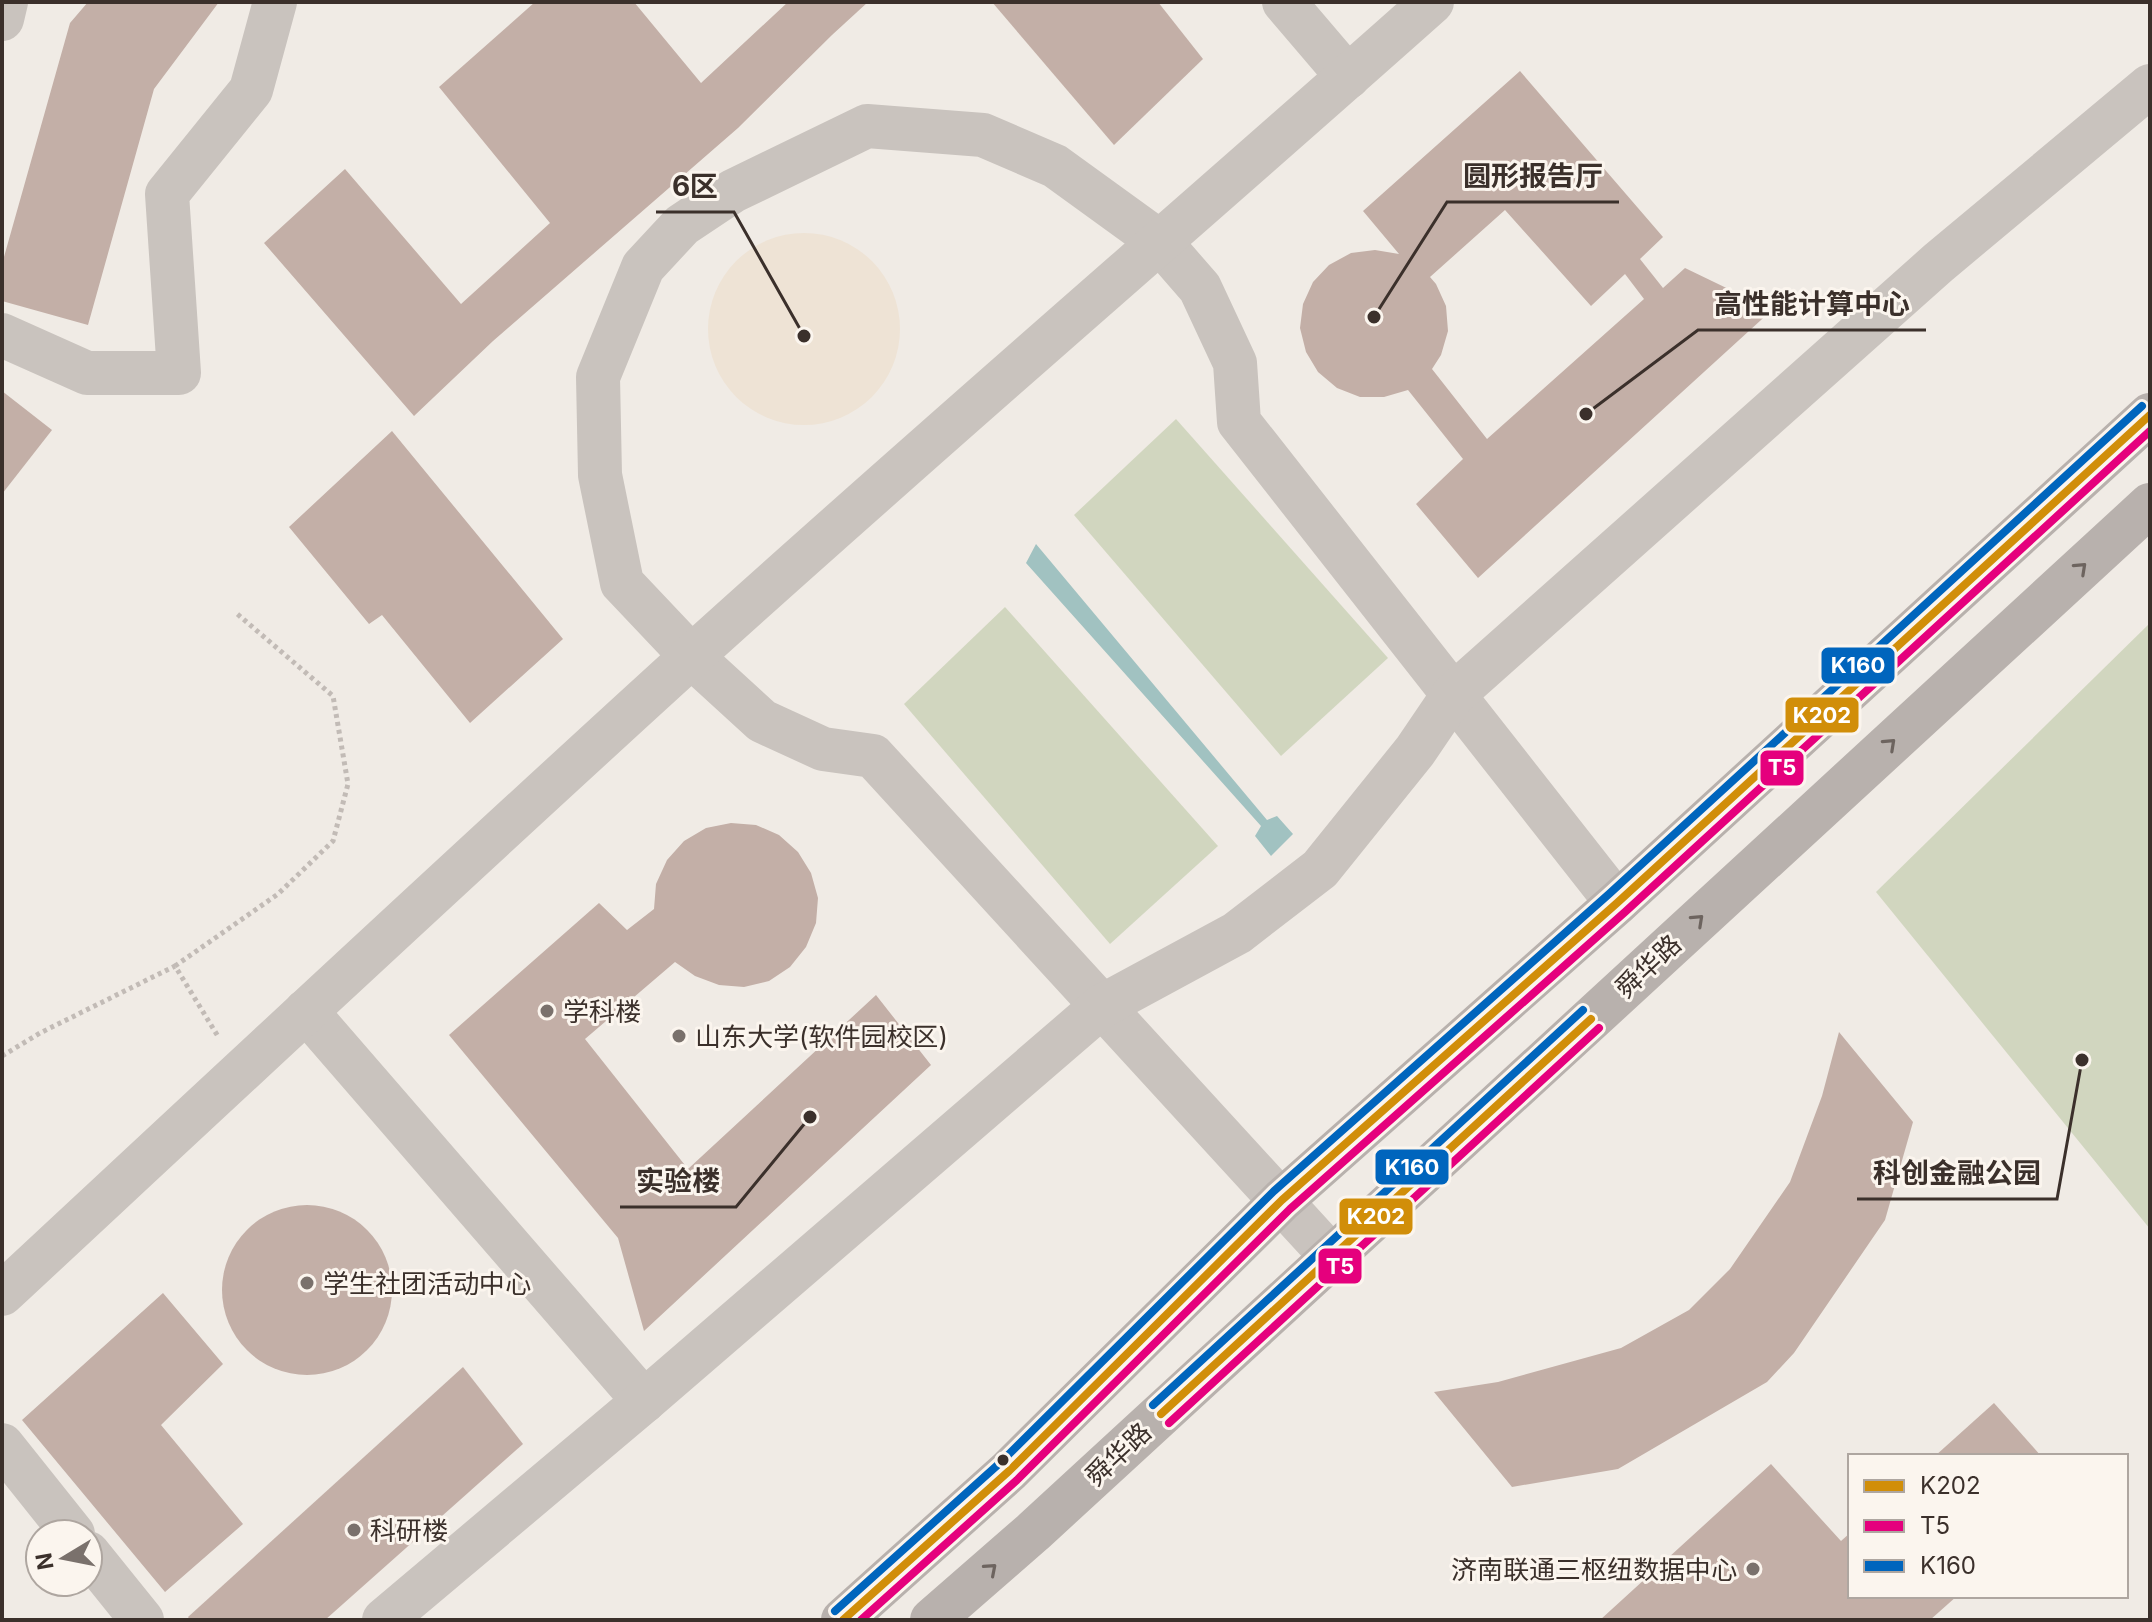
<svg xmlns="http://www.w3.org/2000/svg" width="2152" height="1622" font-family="Inter,'Noto Sans SC',sans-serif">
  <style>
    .green { fill: #d1d6bf }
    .plaza { fill: #eee3d5 }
    .water { fill: #a1c2c1 }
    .building { fill: #c3afa7; fill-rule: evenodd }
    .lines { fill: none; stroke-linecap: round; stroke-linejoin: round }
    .path { stroke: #c2bbb6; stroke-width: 5; stroke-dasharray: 4 4; stroke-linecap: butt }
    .minor { stroke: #c9c3be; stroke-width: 44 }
    .major { stroke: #b8b1ad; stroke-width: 44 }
    .bus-1-casing { stroke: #fbf5ee; stroke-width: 14 }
    .bus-2-casing { stroke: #fbf5ee; stroke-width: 14 }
    .bus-3-casing { stroke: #fbf5ee; stroke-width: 14 }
    .bus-1 { stroke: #d18e09; stroke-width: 8 }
    .bus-2 { stroke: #e5007d; stroke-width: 8 }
    .bus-3 { stroke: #0065bd; stroke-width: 8 }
    .oneway { stroke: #6d645f }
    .poi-dot { fill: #7a716c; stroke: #fbf5ee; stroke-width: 3 }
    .bus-dot { fill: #3b302b; stroke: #fbf5ee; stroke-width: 3 }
    .labels { text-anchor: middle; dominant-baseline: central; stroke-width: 6; stroke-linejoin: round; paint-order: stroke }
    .street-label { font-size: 26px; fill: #3b302b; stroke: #fbf5ee }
    .poi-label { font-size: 26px; fill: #3b302b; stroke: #fbf5ee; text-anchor: start }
    .leader { fill: none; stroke: #3b302b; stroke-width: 3 }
    .callout-dot { fill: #3b302b; stroke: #fbf5ee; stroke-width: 3 }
    .callout-label { font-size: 28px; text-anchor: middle; font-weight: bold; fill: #3b302b; stroke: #fbf5ee; stroke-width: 6; stroke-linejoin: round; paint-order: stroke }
    .line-badge { stroke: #fbf5ee; stroke-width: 3 }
    .badge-label { font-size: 22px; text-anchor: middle; font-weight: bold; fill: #fff }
  </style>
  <rect width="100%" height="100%" fill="#f0ebe5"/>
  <g class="green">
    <polygon points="1176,419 1388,658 1281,756 1074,515"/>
    <polygon points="1005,607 1218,846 1110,944 904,704"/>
    <polygon points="2150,623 2150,1229 1876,892"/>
  </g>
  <circle class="plaza" cx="804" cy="329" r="96"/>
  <polygon class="water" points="1036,544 1267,820 1277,816 1293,834 1271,856 1255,836 1261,826 1026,563"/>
  <g class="building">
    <polygon points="88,2 219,2 154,89 88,325 2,301 2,264 70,23"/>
    <polygon points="535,2 634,2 701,83 788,2 868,2 832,35 738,128 493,341 414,416 264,243 345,169 461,304 550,223 439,87"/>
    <polygon points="992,2 1158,2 1203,59 1114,145"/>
    <path d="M1520 71 1663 237 1640 259 1663 288 1685 268 1772 310 1478 578 1416 504 1463 459 1408 390 1384 397H1360L1337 388 1318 372 1306 352 1300 328 1303 304 1313 282 1329 265 1351 253 1375 250 1399 254 1363 211ZM1505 210 1591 306 1625 274 1644 299 1487 439 1432 369 1441 355 1448 331 1446 306 1436 284 1430 277Z"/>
    <polygon points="2,391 52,430 2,494"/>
    <polygon points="392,431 563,639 470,723 382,615 369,624 289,527"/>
    <polygon points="731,823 756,825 779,835 798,852 811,873 818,898 816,923 806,947 790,967 769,981 744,987 719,985 695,976 675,962 585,1039 688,1169 876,995 931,1065 644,1331 618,1238 449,1035 599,903 627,930 654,909 656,884 667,860 684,841 706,828"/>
    <polygon points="1839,1032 1913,1122 1885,1220 1794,1353 1767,1382 1618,1469 1512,1487 1434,1392 1498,1382 1621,1348 1689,1310 1730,1269 1790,1182 1822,1096"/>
    <circle cx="307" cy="1290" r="85"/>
    <polygon points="163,1293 223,1364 161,1425 243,1524 165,1592 22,1420"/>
    <polygon points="463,1367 523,1444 325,1620 190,1620 188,1617"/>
    <polygon points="1994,1403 2041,1456 1935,1456"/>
    <polygon points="1771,1464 1841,1541 1850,1533 1850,1596 1957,1596 1930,1620 1600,1620"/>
  </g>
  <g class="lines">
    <g class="path">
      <polyline points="175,966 278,894 333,841 348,784 333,696 235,612"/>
      <polyline points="2,1056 40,1033 175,966 219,1038"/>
    </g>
    <g class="minor">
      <polyline points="1284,2 1348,77"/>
      <polyline points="2,19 6,2"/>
      <polyline points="2,335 87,373 179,373 167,194 251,90 275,2"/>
      <polyline points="306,1011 644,1401"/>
      <polyline points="1332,1257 873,756 823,749 762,721 692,657 622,583 600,475 598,377 643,267 682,225 733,191 867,126 983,135 1055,166 1160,242 1200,288 1235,363 1239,422 1617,903"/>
      <path d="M2 1294C231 1081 460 867 692 656 936 435 1186 221 1432 2"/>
      <polyline points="2,1445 73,1534"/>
      <polyline points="88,1553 142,1620"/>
      <polyline points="384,1620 644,1401 1102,1006 1237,933 1320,869 1415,751 1453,695 1938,263 2150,86"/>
    </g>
    <g class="major">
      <polyline points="843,1620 1009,1471 1282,1200 1617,903 2150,415"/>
      <polyline points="932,1620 1033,1532 2150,505"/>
    </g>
    <g class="bus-1-casing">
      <g id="bus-1">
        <polyline points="1161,1414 1591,1019"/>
        <polyline points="843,1620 1009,1471 1282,1200 1617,903 2150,415"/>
      </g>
    </g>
    <g class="bus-2-casing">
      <g id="bus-2">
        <polyline points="1169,1423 1599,1028"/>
        <polyline points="861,1620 1017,1480 1290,1209 1625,912 2150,431"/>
      </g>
    </g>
    <g class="bus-3-casing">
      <g id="bus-3">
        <polyline points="1153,1405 1583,1010"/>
        <polyline points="835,1611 1001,1462 1274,1191 1609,894 2142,406"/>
      </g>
    </g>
    <use href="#bus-1" class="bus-1"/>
    <use href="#bus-2" class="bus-2"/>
    <use href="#bus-3" class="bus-3"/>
  </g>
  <defs><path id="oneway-chevron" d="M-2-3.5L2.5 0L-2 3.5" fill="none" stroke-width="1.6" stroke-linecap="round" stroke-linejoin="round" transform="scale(2)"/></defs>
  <g class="oneway">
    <use href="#oneway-chevron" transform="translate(2081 568) rotate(-43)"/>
    <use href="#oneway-chevron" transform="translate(1890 744) rotate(-43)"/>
    <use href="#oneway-chevron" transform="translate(1698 920) rotate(-43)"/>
    <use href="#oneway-chevron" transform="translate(991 1569) rotate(-41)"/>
  </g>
  <g class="poi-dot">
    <circle cx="547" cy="1011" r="8"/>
    <circle cx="679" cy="1036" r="8"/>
    <circle cx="307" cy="1283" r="8"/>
    <circle cx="354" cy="1530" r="8"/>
    <circle cx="1753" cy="1569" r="8"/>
  </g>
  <circle class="bus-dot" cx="1003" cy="1460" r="7"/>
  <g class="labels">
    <g class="street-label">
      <text transform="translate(1648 966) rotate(-43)">舜华路</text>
      <text transform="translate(1118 1454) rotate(-43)">舜华路</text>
    </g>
    <g class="poi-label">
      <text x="563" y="1011">学科楼</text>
      <text x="695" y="1036">山东大学(软件园校区)</text>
      <text x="323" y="1283">学生社团活动中心</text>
      <text x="370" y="1530">科研楼</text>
      <text x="1737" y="1569" text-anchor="end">济南联通三枢纽数据中心</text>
    </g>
  </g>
  <path class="leader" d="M1374 317L1447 202H1619M804 336L734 212H656M1586 414L1698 330H1926M2082 1060L2057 1199H1857M810 1117L736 1207H620"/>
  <g class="callout-dot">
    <circle cx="1374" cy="317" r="8"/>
    <circle cx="804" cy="336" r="8"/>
    <circle cx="1586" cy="414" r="8"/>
    <circle cx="2082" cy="1060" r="8"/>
    <circle cx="810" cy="1117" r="8"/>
  </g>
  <g class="callout-label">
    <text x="1533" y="186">圆形报告厅</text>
    <text x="695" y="196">6区</text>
    <text x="1812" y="314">高性能计算中心</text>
    <text x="1957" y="1183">科创金融公园</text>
    <text x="678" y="1191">实验楼</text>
  </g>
  <g class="line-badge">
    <rect x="1820" y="646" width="76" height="39" rx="8" fill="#0065bd"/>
    <rect x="1784" y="696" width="76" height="38" rx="8" fill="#d18e09"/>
    <rect x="1759" y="749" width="46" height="38" rx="8" fill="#e5007d"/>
    <rect x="1374" y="1148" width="76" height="38" rx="8" fill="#0065bd"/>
    <rect x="1338" y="1197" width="76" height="39" rx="8" fill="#d18e09"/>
    <rect x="1317" y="1247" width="46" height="38" rx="8" fill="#e5007d"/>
  </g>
  <g class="badge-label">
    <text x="1858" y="673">K160</text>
    <text x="1822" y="723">K202</text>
    <text x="1782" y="775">T5</text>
    <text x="1412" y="1175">K160</text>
    <text x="1376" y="1224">K202</text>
    <text x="1340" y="1274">T5</text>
  </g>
  <rect width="2152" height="1622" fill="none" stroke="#3b302b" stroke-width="8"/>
  <rect x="1848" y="1454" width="280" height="144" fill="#fbf5ee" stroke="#aea6a0" stroke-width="2"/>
  <rect x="1864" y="1480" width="40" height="12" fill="#d18e09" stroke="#aea6a0" stroke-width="2"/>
  <text x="1920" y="1494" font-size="24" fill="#3b302b">K202</text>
  <rect x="1864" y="1520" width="40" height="12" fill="#e5007d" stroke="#aea6a0" stroke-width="2"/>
  <text x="1920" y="1534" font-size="24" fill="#3b302b">T5</text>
  <rect x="1864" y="1560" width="40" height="12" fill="#0065bd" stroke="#aea6a0" stroke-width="2"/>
  <text x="1920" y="1574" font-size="24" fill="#3b302b">K160</text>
  <g transform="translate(64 1558) rotate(260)"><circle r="38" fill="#fbf5ee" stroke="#aea6a0" stroke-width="2"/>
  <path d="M0-6L14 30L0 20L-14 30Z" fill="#7a716c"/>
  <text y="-12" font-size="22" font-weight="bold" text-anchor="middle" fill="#3b302b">N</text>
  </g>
</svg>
